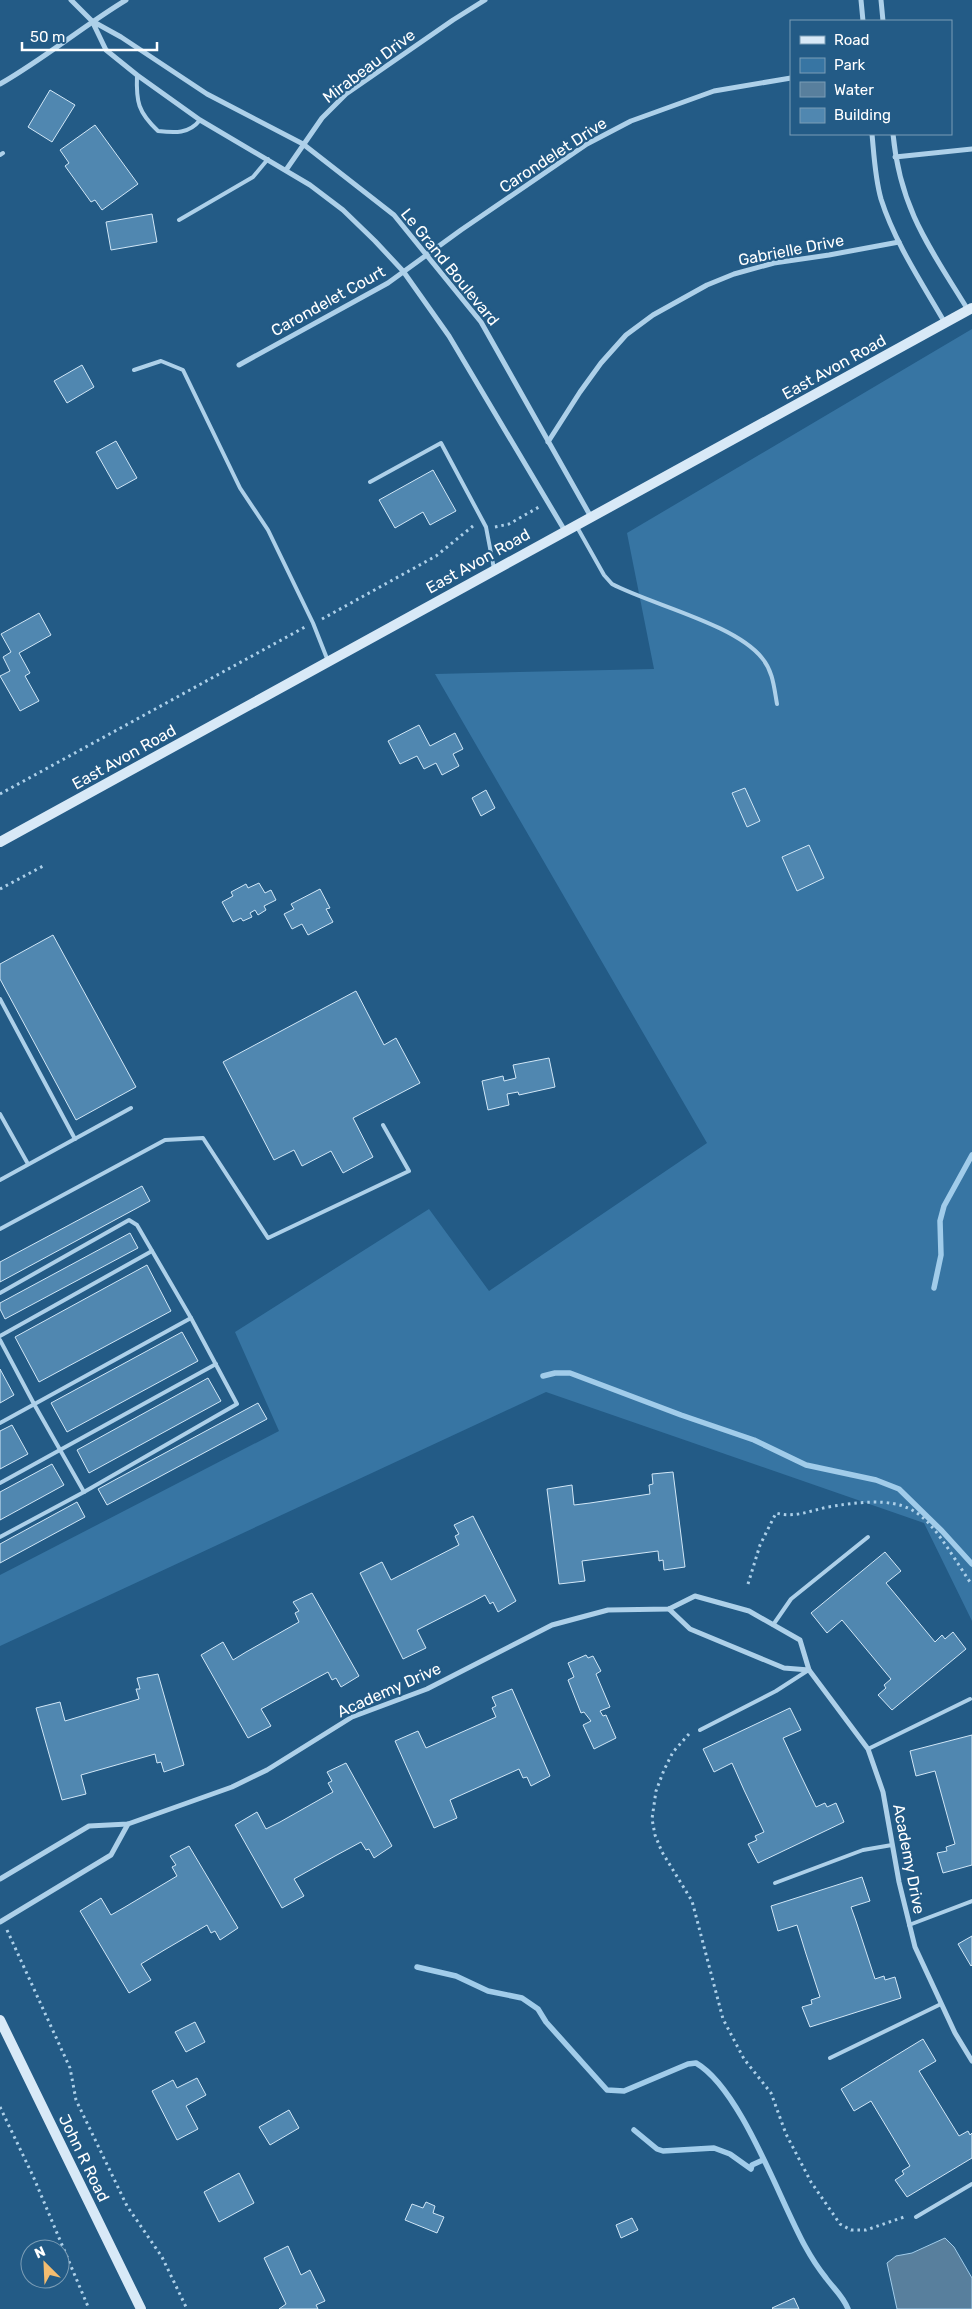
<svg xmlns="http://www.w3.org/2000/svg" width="972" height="2309" font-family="Rubik,sans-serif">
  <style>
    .green { fill: #3775a3 }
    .water { fill: #587f9d; stroke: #a1ccea }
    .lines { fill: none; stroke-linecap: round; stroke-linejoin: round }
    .stream { stroke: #a1ccea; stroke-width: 5.5 }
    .building { fill: #5087b0; stroke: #d1e7f7 }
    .path { stroke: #add0e9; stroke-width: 3; stroke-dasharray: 2.5 4; stroke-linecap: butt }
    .lane { stroke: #add0e9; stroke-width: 4 }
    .street { stroke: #add0e9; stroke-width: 5 }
    .secondary { stroke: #d8e9f7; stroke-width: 10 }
    .labels { text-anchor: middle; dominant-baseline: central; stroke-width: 4.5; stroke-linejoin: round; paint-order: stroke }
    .street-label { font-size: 16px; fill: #fff; stroke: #235b86 }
  </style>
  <rect width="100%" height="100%" fill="#235b86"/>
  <polygon class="green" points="972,329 972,1621 924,1523 546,1392 0,1646 0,1575 279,1431 235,1332 429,1209 489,1291 707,1143 435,674 654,669 627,533"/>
  <polygon class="water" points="945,2238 954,2247 972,2278 972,2309 897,2309 887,2263 896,2256 912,2253"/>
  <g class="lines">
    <g class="stream">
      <polyline points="934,1288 941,1255 940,1221 944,1206 972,1155"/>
      <polyline points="543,1376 555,1373 570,1373 681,1415 754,1440 806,1465 876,1480 899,1489 942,1531 972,1564"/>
      <path d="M417 1967 456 1976 488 1991 522 1998 538 2009 546 2022 607 2090 624 2091 688 2064 696 2063C741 2089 779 2199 805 2246 811 2257 818 2268 826 2278 834 2289 843 2296 848 2309"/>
      <polyline points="634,2130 657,2149 663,2151 714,2148 730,2154 751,2169 752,2165 763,2160"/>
    </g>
  </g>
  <g class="building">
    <polygon points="50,90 75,105 52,142 28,127"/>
    <polygon points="95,125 138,184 102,210 95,200 91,202 65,166 69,163 60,150"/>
    <polygon points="152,214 157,242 111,250 106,222"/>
    <polygon points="82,365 94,387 67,403 54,381"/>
    <polygon points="116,441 137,478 117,489 96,452"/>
    <polygon points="433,470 456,511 430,525 423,512 395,528 379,500"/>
    <polygon points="39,613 51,635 19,653 30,673 25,676 39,701 20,711 0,676 10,671 3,657 11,652 1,634"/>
    <polygon points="419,725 430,746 455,733 463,749 453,754 459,766 442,775 436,763 424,769 417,756 400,764 388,741"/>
    <polygon points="745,788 760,821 747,827 732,793"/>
    <polygon points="486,790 495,808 481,816 472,798"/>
    <polygon points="809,845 824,878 797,891 782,857"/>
    <polygon points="259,883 265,893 271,890 276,900 264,906 266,910 258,915 255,910 250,913 252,917 243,921 241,918 233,922 222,902 233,896 231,892 246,884 248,888"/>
    <polygon points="320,889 330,908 326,909 333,922 308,935 302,924 292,929 284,914 294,909 291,904"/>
    <polygon points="53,935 136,1087 76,1120 0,979 0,964"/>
    <polygon points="356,991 384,1045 396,1038 420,1083 353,1118 373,1157 343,1173 331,1151 302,1166 294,1150 274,1160 223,1062"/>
    <polygon points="549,1058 555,1087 519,1095 518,1092 507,1094 509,1105 488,1110 482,1081 503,1076 504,1081 516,1078 513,1065"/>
    <polygon points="142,1186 150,1201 0,1282 0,1262"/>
    <polygon points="130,1233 138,1248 5,1319 0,1309 0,1303"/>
    <polygon points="147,1265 171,1311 39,1382 15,1337"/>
    <polygon points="182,1332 198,1361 67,1432 51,1403"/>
    <polygon points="0,1369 14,1395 0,1403"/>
    <polygon points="208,1378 221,1401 89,1473 77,1450"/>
    <polygon points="258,1403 267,1419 107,1505 98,1489"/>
    <polygon points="12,1425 28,1454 0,1469 0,1431"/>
    <polygon points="52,1464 64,1485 0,1520 0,1492"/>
    <polygon points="673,1472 685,1567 664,1570 663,1560 659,1561 658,1551 612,1557 582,1561 585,1581 559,1584 547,1489 572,1485 574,1505 590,1503 650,1494 649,1485 653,1484 652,1474"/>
    <polygon points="77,1502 85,1517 0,1563 0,1544"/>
    <polygon points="473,1516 516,1601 498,1612 493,1602 490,1604 485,1595 472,1602 417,1630 426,1648 403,1659 360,1573 382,1562 391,1580 459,1545 455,1536 459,1534 454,1525"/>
    <polygon points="885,1552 901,1571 886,1583 896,1595 935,1642 942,1635 945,1639 953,1632 966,1649 892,1710 878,1695 886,1688 884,1685 891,1679 842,1620 827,1633 811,1613"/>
    <polygon points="312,1593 359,1676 341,1687 336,1678 332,1680 328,1672 315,1679 261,1709 271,1726 248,1738 201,1655 223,1642 233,1660 246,1652 299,1622 295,1613 299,1611 293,1602"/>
    <polygon points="586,1655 588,1658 593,1656 601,1671 596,1674 610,1707 600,1711 603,1716 606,1715 616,1738 594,1749 583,1725 591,1721 584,1712 581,1713 568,1680 574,1677 568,1663"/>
    <polygon points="158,1674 184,1765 164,1772 161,1762 157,1763 155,1754 81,1775 86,1794 62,1800 36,1708 60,1702 65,1721 139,1699 136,1689 140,1689 137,1678"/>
    <polygon points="512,1689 550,1776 531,1786 527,1777 523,1778 519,1769 450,1800 457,1818 434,1828 395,1741 418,1731 426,1748 496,1717 492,1708 496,1706 492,1697"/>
    <polygon points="790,1708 801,1730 783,1738 790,1753 816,1807 825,1803 827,1807 836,1803 844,1822 758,1863 748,1844 757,1840 755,1836 764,1832 744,1790 732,1763 714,1772 703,1749"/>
    <polygon points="972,1735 972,1865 943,1873 937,1853 947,1851 946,1847 955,1844 935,1771 916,1776 910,1751"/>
    <polygon points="346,1763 392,1846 374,1858 369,1849 366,1850 361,1842 335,1856 294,1879 304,1896 282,1908 235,1825 257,1812 266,1829 280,1822 333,1792 328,1783 332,1781 327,1772"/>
    <polygon points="189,1846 238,1928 220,1940 215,1931 211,1933 207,1925 166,1949 141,1964 151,1980 129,1993 80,1911 101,1898 111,1915 125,1907 177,1876 172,1867 176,1865 170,1856"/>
    <polygon points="862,1877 870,1901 851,1907 856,1921 875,1979 884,1976 885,1980 895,1977 901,1998 810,2027 802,2007 812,2004 811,2000 820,1997 806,1954 797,1925 778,1931 771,1906"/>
    <polygon points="972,1936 972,1965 971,1966 958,1944"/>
    <polygon points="195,2022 205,2042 186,2052 175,2032"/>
    <polygon points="923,2039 936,2061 919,2071 959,2136 968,2131 970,2135 972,2133 972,2158 907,2197 895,2180 904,2174 902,2171 910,2166 871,2101 854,2111 841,2089"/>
    <polygon points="197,2078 206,2095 186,2106 198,2129 177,2140 152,2091 173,2080 177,2088"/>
    <polygon points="289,2110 299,2128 270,2145 259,2127"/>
    <polygon points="239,2173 254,2203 219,2222 204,2192"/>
    <polygon points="426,2202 435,2206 433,2213 444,2217 437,2233 405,2220 412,2204 423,2208"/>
    <polygon points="632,2218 638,2230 621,2238 616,2225"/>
    <polygon points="288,2246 301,2275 310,2270 325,2301 316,2305 318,2309 279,2309 286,2304 264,2258"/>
    <polygon points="794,2298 799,2309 773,2309 772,2308"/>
  </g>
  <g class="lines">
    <g class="path">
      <polyline points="495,527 509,524 539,507"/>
      <polyline points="322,619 436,556 473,526"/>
      <polyline points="0,794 305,627"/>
      <polyline points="0,889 45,865"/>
      <path d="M748 1584 760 1545 776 1513C795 1518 809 1511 828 1507 921 1491 924 1513 972 1585"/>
      <polyline points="689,1734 673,1752 664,1770 656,1791 652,1819 655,1835 662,1852 692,1901 723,2019 744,2059 771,2093 786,2134 811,2182 840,2224 851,2230 866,2230 907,2216"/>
      <polyline points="7,1930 70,2068 76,2100 127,2206 162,2257 187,2309"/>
      <polyline points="0,2107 33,2176 89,2309"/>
    </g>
    <g class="lane">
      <path d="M137 75C136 102 138 112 158 131 175 133 189 134 200 120"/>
      <polyline points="0,155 3,153"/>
      <polyline points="179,220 253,177 268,159"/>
      <polyline points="134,370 161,361 183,370 240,488 268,530 313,623 328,661"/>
      <polyline points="370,482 441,443 486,527 494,569"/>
      <path d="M577 527 604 575 612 584C652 605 735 624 762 658 773 671 774 687 777 704"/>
      <polyline points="0,999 75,1139"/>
      <polyline points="0,1114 28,1164"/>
      <polyline points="0,1180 131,1108"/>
      <polyline points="0,1229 165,1140 203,1138 268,1238 409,1171 383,1125"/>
      <polyline points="0,1293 129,1220 137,1225 191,1318"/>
      <polyline points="0,1336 152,1251"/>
      <polyline points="0,1340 34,1404 84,1492 237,1404 191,1318 0,1423"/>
      <polyline points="0,1483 216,1364"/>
      <polyline points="0,1537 84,1492"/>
      <polyline points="773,1625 791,1599 868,1537"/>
      <polyline points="700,1730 776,1691 807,1671"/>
      <polyline points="868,1749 970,1699"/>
      <polyline points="775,1883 863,1850 892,1845"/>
      <polyline points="909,1925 972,1901"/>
      <polyline points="830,2058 941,2004"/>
      <polyline points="916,2217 972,2184"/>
    </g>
    <g class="street">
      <polyline points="71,0 92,21"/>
      <polyline points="861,0 863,21"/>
      <polyline points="881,0 883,21"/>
      <path d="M0 84C44 59 83 26 126 0"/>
      <path d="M872 134C874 155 875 178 881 199 895 243 922 283 945 323"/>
      <path d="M893 134C900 209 930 248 968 310"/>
      <polyline points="895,157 972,149"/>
      <polyline points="286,170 322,118 346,94 453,20 485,0"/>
      <polyline points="239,365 388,283 461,230 587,144 631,121 714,91 791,78"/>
      <polyline points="548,442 580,392 601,363 626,335 653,315 707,285 734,274 774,263 829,255 899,242"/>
      <polyline points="565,531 449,336 403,271 375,241 343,210 310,185 200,120 137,75 106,50 92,21 121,37 207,94 303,144 394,215 481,322 591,517"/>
      <polyline points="669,1609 690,1629 784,1668 809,1670"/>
      <polyline points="0,1879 89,1826 128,1824 232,1787 267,1770 352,1717 427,1689 552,1625 608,1610 669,1609 695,1596 749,1611 800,1640 809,1670 868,1749 883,1792 899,1882 915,1947 955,2033 972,2061"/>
      <polyline points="0,1922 111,1855 128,1824"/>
    </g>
    <g class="secondary">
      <polyline points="0,842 972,308"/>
      <polyline points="0,2020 141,2309"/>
    </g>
  </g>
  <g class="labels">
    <g class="street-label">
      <text transform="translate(369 66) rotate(-37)">Mirabeau Drive</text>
      <text transform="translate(553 155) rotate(-33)">Carondelet Drive</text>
      <text transform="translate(791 250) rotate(-11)">Gabrielle Drive</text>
      <text transform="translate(450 267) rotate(51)">Le Grand Boulevard</text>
      <text transform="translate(328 301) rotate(-29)">Carondelet Court</text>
      <text transform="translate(834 367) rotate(-29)">East Avon Road</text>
      <text transform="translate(478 561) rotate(-29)">East Avon Road</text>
      <text transform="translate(124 757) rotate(-29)">East Avon Road</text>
      <text transform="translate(389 1690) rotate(-24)">Academy Drive</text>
      <text transform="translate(909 1859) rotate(79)">Academy Drive</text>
      <text transform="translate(84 2158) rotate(64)">John R Road</text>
    </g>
  </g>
  <rect x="790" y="20" width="162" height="115" fill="#235b86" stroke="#7b9db6"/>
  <rect x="800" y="36" width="25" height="8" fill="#d8e9f7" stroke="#7b9db6"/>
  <text x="834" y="45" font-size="15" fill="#ffffff">Road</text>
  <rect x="800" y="58" width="25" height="15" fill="#3775a3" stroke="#7b9db6"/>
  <text x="834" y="70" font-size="15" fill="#ffffff">Park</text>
  <rect x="800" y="82" width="25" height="15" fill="#587f9d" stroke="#7b9db6"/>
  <text x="834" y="95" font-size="15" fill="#ffffff">Water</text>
  <rect x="800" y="108" width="25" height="15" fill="#5087b0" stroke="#7b9db6"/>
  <text x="834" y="120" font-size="15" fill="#ffffff">Building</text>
  <g transform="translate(45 2264) rotate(336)"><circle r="24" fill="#235b86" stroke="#7b9db6"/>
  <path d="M0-4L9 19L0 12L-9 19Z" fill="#f4bd70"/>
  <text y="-8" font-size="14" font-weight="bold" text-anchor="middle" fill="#ffffff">N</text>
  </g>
  <path d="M22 42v8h135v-8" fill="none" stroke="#ffffff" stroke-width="2.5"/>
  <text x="30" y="42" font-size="15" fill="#ffffff" stroke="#235b86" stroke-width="4" paint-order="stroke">50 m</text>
</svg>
